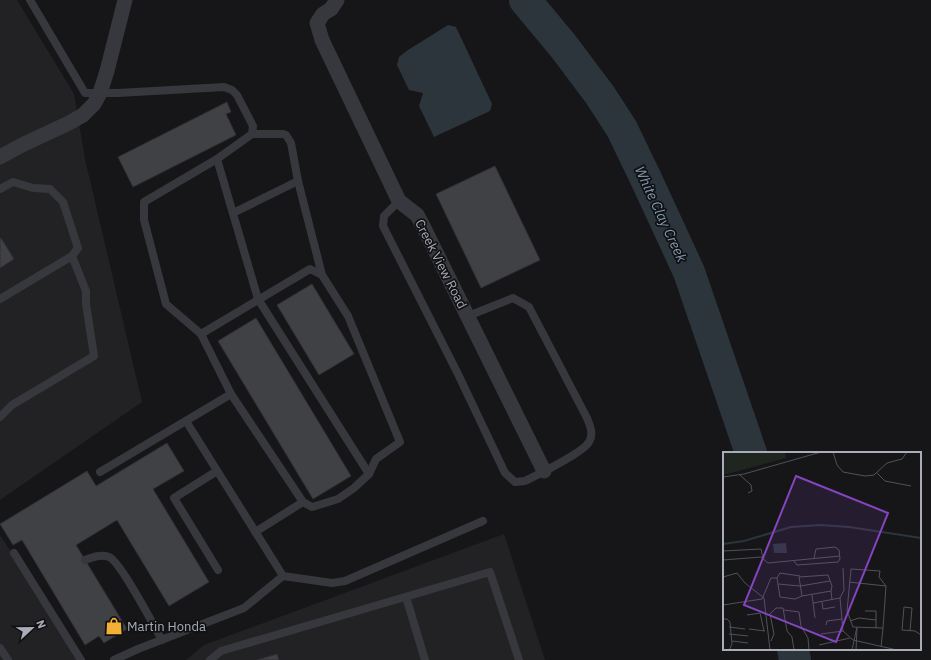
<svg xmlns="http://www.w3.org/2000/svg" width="931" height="660" font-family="'IBM Plex Sans',sans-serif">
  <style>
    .built { fill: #222225 }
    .water { fill: #2c353c }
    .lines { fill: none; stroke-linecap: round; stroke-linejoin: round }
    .river { stroke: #2c353c; stroke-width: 32 }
    .building { fill: #404145; stroke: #303034 }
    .lane { stroke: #37383d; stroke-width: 8 }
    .street { stroke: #37383d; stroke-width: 15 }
    .labels { text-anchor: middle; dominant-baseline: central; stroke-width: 3.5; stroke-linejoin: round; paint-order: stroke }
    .street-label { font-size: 13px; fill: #a8adb8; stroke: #111113 }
    .poi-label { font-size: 13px; fill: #a8adb8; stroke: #111113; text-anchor: start }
    .water-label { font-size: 14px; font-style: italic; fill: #7f9bb3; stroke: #111113 }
    .inset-river { fill: none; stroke: #2c353c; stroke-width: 2 }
    .inset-road { fill: none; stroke: #505258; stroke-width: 1 }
    .view { fill: #8446be; fill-opacity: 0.15; stroke: #8446be; stroke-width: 2 }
    .inset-edge { fill: none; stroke: #a8adb8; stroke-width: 2 }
  </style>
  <rect width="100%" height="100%" fill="#161618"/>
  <g class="built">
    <polygon points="0,0 17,0 74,94 85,159 142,402 0,500"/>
    <polygon points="504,534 545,660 186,660 204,645"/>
    <polygon points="0,535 81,660 0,660"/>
  </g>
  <polygon class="water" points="448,25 456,27 492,104 490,111 434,137 419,106 423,93 409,90 397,65 399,57 408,50"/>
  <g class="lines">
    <g class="river">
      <polyline points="525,0 564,47 600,95 622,129 647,181 689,272 751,453"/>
      <polyline points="793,649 795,660"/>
    </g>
  </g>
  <g class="building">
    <polygon points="227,102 231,112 226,114 236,135 133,187 118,157"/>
    <polygon points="495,166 540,260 481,288 436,194"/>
    <polygon points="1,238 14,259 0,268 0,239"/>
    <polygon points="312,284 354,354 319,375 277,305"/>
    <polygon points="256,318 351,476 313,499 218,341"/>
    <polygon points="167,443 184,471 153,489 209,582 169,606 117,520 76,545 127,629 104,643 99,636 85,645 22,540 13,545 0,524 87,471 96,486"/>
    <polygon points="277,654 279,660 257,660"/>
  </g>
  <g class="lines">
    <g class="lane">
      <polyline points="30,0 85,93 118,93 224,87 232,90 237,95 253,126 252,134 217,159 144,202 144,220 166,304 201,334"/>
      <polyline points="252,134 283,134 286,135 291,143 298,181 322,275"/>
      <polyline points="217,159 258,299 369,474"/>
      <polyline points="0,189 13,182 33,188 50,189 63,202 78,248 72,256 0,299"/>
      <path d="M399 201 384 216 383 226 458 374 505 473 515 482 525 481C539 474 583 453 589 442 594 434 590 426 587 418L529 307 513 298 468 316"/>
      <polyline points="233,213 298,181"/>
      <polyline points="0,417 12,405 94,356 86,304 86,291 72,256"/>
      <polyline points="186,421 283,576"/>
      <polyline points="217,471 174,498 218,570"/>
      <polyline points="100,472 231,394"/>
      <polyline points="255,532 303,502 231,394 201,334 310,269 322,275 348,316 400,442 376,459 369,474 354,488 338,499 312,507 303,502"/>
      <polyline points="14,553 81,660"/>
      <path d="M85 560C93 557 101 554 109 557 120 561 154 626 162 640"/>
      <polyline points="406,597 425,660"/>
      <polyline points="0,648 8,660"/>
      <polyline points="114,660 138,649 244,608 283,576 332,583 345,581 483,521"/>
      <polyline points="210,660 221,651 490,572 519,660"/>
    </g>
    <g class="street">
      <polyline points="337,0 331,9 323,14 317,23 322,40 399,201 417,215 422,224 544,471"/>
      <polyline points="0,157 22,145 69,123 83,115 94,104 100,93 107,71 125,0"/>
    </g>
  </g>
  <defs>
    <g id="shop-bare" transform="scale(1.38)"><path d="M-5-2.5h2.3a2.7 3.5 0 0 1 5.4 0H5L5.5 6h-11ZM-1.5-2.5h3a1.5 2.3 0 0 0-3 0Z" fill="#f2b134" stroke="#111113" stroke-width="2.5" paint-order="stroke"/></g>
  </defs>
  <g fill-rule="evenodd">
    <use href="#shop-bare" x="114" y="626"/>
  </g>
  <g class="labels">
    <g class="street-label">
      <text transform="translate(441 264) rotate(63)">Creek View Road</text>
    </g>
    <g class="poi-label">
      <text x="127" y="626">Martin Honda</text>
    </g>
    <g class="water-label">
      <text transform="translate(661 214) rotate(65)">White Clay Creek</text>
    </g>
  </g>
  <g transform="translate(723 452)">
    <rect width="198" height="198" fill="#161618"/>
    <path d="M0 0H62L63 6 0 23Z" fill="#1e261f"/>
    <path d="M63 91 64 101H51L50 92Z" fill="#2c353c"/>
    <path class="inset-river" d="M0 92 21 89 68 75 97 73 126 75 198 86"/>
    <path class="inset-road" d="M110 0 114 13 120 20 142 24 151 23 164 11 179 7 184 0M154 21 162 29 188 34M17 23 28 33 29 39 25 41M0 25 21 22 98 0M0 99 38 97 40 107M0 108 38 105 45 111 117 104M71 109 74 113 115 110 117 107 116 98 112 95 93 97 91 106M120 116 121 138 117 146 120 179 130 188 174 198M128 117 157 119 156 125 163 134 160 176 130 175 124 159ZM0 125 14 121 22 131 41 146 47 198M54 126 57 121 77 124M126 130 163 134M55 132 77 134 107 129M108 139 109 134 105 123 76 125 79 144 108 139 109 148M89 143 92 166M99 150 100 157 112 155M90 151 117 146M0 153 39 147 48 126H54L57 145 72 147 79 144M61 158 76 160 78 174 85 186 86 198M142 159H153V168M24 163 37 161 41 179M0 167H4L7 170 9 192 6 198M127 169 136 166 153 168V176M103 173 104 169 119 167M6 175 22 177M26 177 42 179M187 179 189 156 181 155 179 178 192 179 198 183M6 182 25 184M98 182 120 179M9 189 25 191M48 189 51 182 47 162 53 156H60L64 179 69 185 71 198M96 193 127 186M158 195 160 176M129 198 134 175M133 198 134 176"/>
    <path class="view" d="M73 24 165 61 113 190 21 153Z"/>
    <rect width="198" height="198" class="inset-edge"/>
  </g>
  <g transform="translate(32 628) rotate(68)" stroke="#111113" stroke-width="3" paint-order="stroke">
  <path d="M0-3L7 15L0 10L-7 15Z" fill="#a8adb8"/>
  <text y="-6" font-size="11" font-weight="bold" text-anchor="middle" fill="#a8adb8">N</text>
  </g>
</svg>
